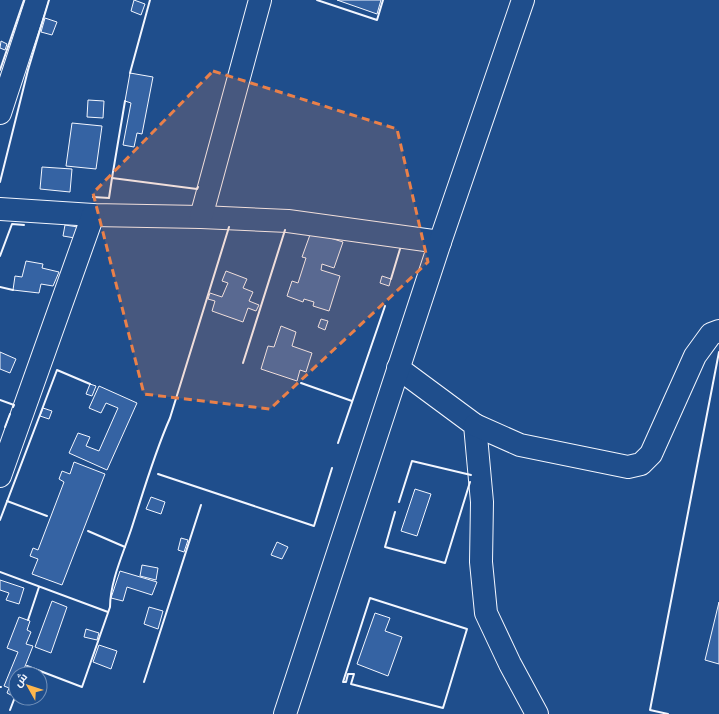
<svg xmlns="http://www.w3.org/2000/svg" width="719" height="714" font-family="Karla,Cairo,sans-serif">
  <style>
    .building { fill: #3563a3; stroke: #f2f6ff }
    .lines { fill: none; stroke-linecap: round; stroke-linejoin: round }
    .minor-casing { stroke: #f2f6ff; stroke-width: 24 }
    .minor { stroke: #1f4e8c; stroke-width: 22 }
    .wall { stroke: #f2f6ff; stroke-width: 2 }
    .marked { fill: #ea8049; fill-opacity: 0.2; stroke: #ea8049; stroke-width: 3; stroke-dasharray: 8 5; stroke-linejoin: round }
  </style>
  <rect width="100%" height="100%" fill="#1f4e8c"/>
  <g class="building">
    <polygon points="134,0 145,4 141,15 131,11"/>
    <polygon points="337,0 381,0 377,14"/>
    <polygon points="45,18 57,22 52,35 41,32"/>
    <polygon points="1,41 7,44 5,50 0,48"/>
    <polygon points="130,73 153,77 142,134 137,133 134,147 123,145 131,103 125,101"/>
    <polygon points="88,100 104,101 103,118 87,117"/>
    <polygon points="72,123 102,126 96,169 66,166"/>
    <polygon points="42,167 72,169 70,192 40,189"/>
    <polygon points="65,225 78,227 75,238 63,236"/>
    <polygon points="311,232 343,242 334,268 322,264 321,270 340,276 329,311 313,306 314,302 304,299 303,302 287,296 292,281 298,283 306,258 302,257"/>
    <polygon points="26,261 43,264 42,268 59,272 53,286 41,284 39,293 13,290 15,276 22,277"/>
    <polygon points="226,271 247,279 243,288 253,292 249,301 259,305 256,311 248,308 243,322 212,311 215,301 208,299 210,293 222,297 228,283 222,281"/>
    <polygon points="382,276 391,279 389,286 380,283"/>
    <polygon points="321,319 328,321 325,330 318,327"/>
    <polygon points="281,326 296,332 292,346 312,353 306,372 300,370 297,381 261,369 268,346 274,347"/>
    <polygon points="0,352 16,359 10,373 0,369"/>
    <polygon points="90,384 96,386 92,396 86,394"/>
    <polygon points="99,386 137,403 107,470 69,453 78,433 90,437 86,446 99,451 118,408 106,403 101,413 89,408"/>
    <polygon points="43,408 52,411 49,419 40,416"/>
    <polygon points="74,462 105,474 62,585 32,574 38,559 30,556 33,548 38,550 64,482 59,479 62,471 70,474"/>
    <polygon points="415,489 431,494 417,536 401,531"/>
    <polygon points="151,497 165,502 161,514 146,509"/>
    <polygon points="181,538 188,540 184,552 178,550"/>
    <polygon points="277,542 288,547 282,559 271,555"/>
    <polygon points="142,565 158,568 156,580 140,576"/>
    <polygon points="120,571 157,582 152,595 127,587 123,601 111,598"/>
    <polygon points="0,580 24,588 19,604 6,600 9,593 0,590"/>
    <polygon points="52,601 67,607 51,653 35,647"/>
    <polygon points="719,602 719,664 705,660"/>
    <polygon points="149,607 163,611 158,629 144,624"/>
    <polygon points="375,613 390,618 385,631 402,637 388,676 357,664"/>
    <polygon points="19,617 30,621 27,630 31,632 26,644 33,646 22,674 16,674 16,688 13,696 7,693 9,688 4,686 18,652 7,648"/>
    <polygon points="86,629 99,633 97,640 84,637"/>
    <polygon points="99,645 117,651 111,669 93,662"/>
  </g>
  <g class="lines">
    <g class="minor-casing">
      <g id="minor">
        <polyline points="0,113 37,0"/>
        <polyline points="0,209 93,215 201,217 288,221 440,242"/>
        <polyline points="201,217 260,0"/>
        <polyline points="398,368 475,425 482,502 481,562 486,613 510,664 537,714"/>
        <polyline points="475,425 520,445 628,467 641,464 651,454 695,356 711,334 719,331"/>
        <polyline points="0,476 93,215"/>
        <polyline points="285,714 440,242 523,0"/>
      </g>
    </g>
    <use href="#minor" class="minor"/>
    <g class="wall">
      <polyline points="317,0 377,20 383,0"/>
      <polyline points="0,70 24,0"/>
      <polyline points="130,73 150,0"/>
      <polyline points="112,178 125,101"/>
      <polyline points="0,182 28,70 49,0"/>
      <polyline points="93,197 109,198 112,178 197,189 198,187"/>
      <polyline points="0,256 12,224 24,225"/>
      <polyline points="391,279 400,249"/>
      <polyline points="0,287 13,290"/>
      <polyline points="243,363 285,230"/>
      <polyline points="301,383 352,401"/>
      <polyline points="0,400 14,405 13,407"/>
      <polyline points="5,427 10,414"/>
      <polyline points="338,443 385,306"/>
      <polyline points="158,474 314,526 332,468"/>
      <polyline points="7,501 47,516"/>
      <polyline points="399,502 412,461 471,475"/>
      <polyline points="395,512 385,547 445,563 470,482"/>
      <polyline points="0,520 57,370 90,384"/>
      <polyline points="88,531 125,547"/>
      <polyline points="0,572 108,612"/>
      <polygon points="370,598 467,629 443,708 351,684 354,674 348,674 346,682 343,682"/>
      <polyline points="28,620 39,587"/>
      <path d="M27 666 82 687 110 607C110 582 123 554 131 530 143 493 154 454 170 418L229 227"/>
      <polyline points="144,682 201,505"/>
      <polyline points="0,687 1,687"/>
      <polyline points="10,710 15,697"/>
      <polyline points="668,714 650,710 719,352"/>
    </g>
  </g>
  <path class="marked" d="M213 71 397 129 428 262 270 409 144 394 93 193Z"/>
  <g transform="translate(28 686) rotate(309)"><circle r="19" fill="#1f4e8c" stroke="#7391ba"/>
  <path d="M0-3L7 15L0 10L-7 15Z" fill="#ffb74d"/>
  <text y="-6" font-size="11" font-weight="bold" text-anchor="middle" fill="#f2f6ff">ش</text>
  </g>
</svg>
